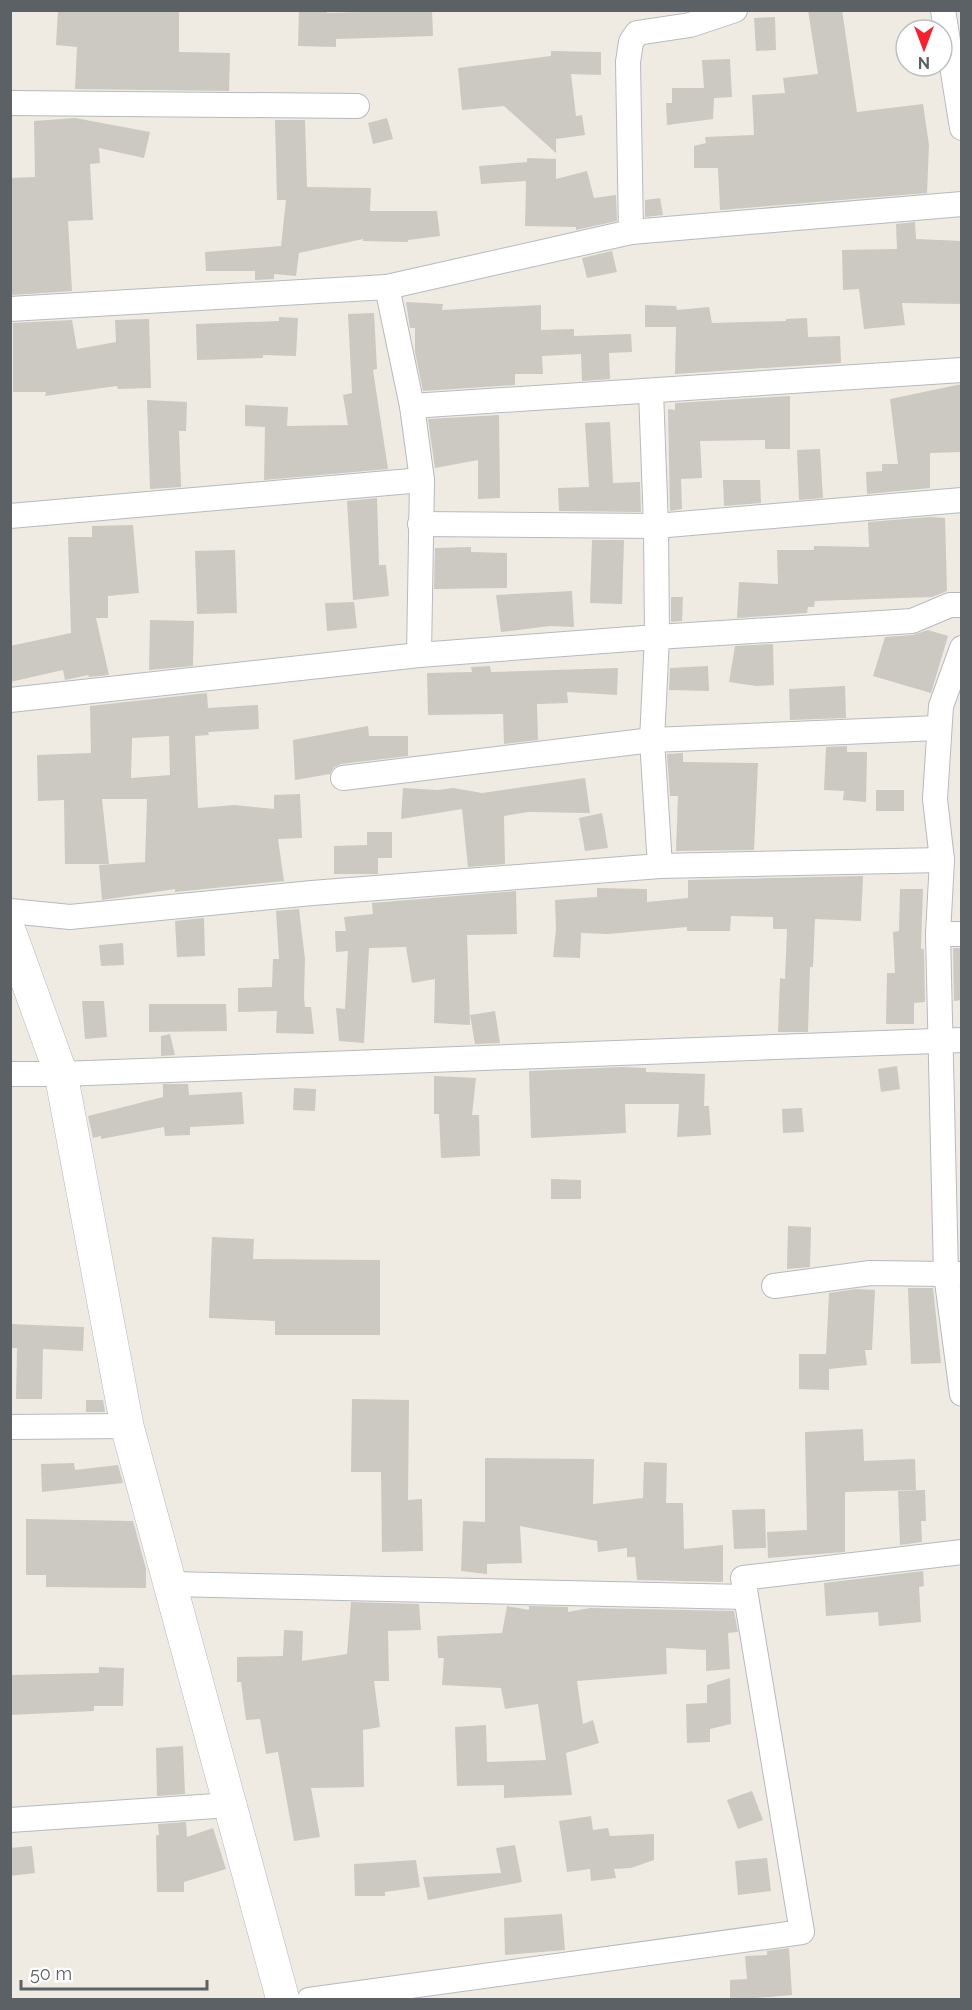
<svg xmlns="http://www.w3.org/2000/svg" width="972" height="2010" font-family="Raleway,sans-serif">
  <style>
    .building { fill: #ccc8c2; fill-rule: evenodd }
    .lines { fill: none; stroke-linecap: round; stroke-linejoin: round }
    .street-casing { stroke: #b6babe; stroke-width: 26 }
    .secondary-casing { stroke: #b4babf; stroke-width: 34 }
    .street { stroke: #fff; stroke-width: 24 }
    .secondary { stroke: #fff; stroke-width: 33 }
  </style>
  <rect width="100%" height="100%" fill="#efebe3"/>
  <g class="building">
    <polygon points="58,10 179,10 179,52 230,53 229,91 75,89 77,47 56,45"/>
    <polygon points="299,10 327,10 327,13 432,10 433,36 336,39 336,47 298,46"/>
    <polygon points="808,10 842,10 857,112 923,104 929,145 927,193 720,210 718,168 694,168 694,146 706,143 705,137 754,135 752,95 785,93 783,78 818,74"/>
    <polygon points="775,17 776,50 756,51 754,18"/>
    <polygon points="551,51 601,52 601,75 571,74 576,116 582,115 585,135 556,139 556,153 504,106 462,110 458,68 551,56"/>
    <polygon points="730,59 732,97 714,98 713,119 667,125 666,103 672,103 672,88 704,88 702,60"/>
    <polygon points="75,118 150,132 144,158 99,148 100,163 90,164 93,220 68,221 72,291 13,295 10,290 10,178 35,177 34,121"/>
    <polygon points="387,118 393,139 373,144 368,123"/>
    <polygon points="275,120 305,120 307,187 371,188 370,211 437,211 440,236 408,240 408,242 363,241 363,239 299,253 296,276 274,274 274,279 255,280 255,271 206,271 205,252 281,246 286,200 277,200"/>
    <polygon points="527,158 556,159 556,179 587,171 594,198 616,195 617,221 576,230 576,227 525,226 526,181 481,184 479,166 527,162"/>
    <polygon points="660,198 663,215 645,217 645,200"/>
    <polygon points="915,222 916,239 962,241 962,304 902,303 905,325 864,329 859,289 843,290 842,250 897,249 896,224"/>
    <polygon points="612,251 617,272 587,278 582,258"/>
    <polygon points="406,302 443,304 442,310 541,305 541,330 574,329 574,336 631,334 632,352 609,353 610,379 582,381 581,354 542,356 543,374 515,374 515,385 423,391 415,352 415,328 410,328"/>
    <polygon points="645,305 676,306 677,310 709,307 712,323 786,321 786,319 807,318 808,337 840,336 841,363 675,374 676,327 645,327"/>
    <polygon points="374,313 377,369 373,370 388,469 264,480 265,427 245,426 245,405 288,407 287,426 348,425 343,395 352,393 348,314"/>
    <polygon points="279,317 298,318 296,356 263,355 263,358 197,360 196,324 279,321"/>
    <polygon points="149,319 151,388 118,389 117,386 45,396 46,392 13,392 13,323 72,320 77,349 116,342 115,320"/>
    <polygon points="962,384 962,452 930,453 930,488 867,494 866,472 882,471 882,464 898,464 890,399"/>
    <polygon points="790,396 790,449 765,449 765,440 700,441 702,478 681,479 682,509 670,511 668,409 675,410 675,403"/>
    <polygon points="147,400 187,402 186,431 179,431 181,487 150,489"/>
    <polygon points="499,415 500,498 478,499 478,460 435,468 428,419"/>
    <polygon points="610,422 613,483 640,482 641,512 559,511 558,488 589,487 585,423"/>
    <polygon points="820,449 823,498 799,500 797,450"/>
    <polygon points="723,480 760,480 761,503 724,506"/>
    <polygon points="377,498 379,565 386,565 389,596 353,600 347,501"/>
    <polygon points="930,517 945,518 947,591 932,597 815,601 814,607 808,607 807,613 737,618 739,582 778,584 777,550 814,550 814,546 869,547 868,522"/>
    <polygon points="133,525 139,593 108,596 108,618 96,618 109,675 89,677 88,675 65,680 63,670 10,682 10,646 71,633 68,537 92,537 92,526"/>
    <polygon points="592,540 624,540 622,604 590,603"/>
    <polygon points="471,547 471,552 507,553 507,588 434,589 435,548"/>
    <polygon points="235,550 237,613 197,614 195,551"/>
    <polygon points="572,591 574,627 550,626 501,632 496,595"/>
    <polygon points="671,597 683,597 682,621 671,622"/>
    <polygon points="354,602 357,628 327,631 325,603"/>
    <polygon points="150,620 194,621 193,666 149,670"/>
    <polygon points="928,630 948,636 931,693 873,676 885,637 913,635"/>
    <polygon points="773,644 774,685 756,686 729,682 735,646"/>
    <polygon points="490,666 491,672 618,668 617,695 567,692 568,703 537,704 538,740 504,744 503,714 428,715 427,673 472,672 471,667"/>
    <polygon points="708,666 709,691 669,690 670,668"/>
    <polygon points="845,686 846,718 790,720 789,689"/>
    <path d="M207 693 208 708 258 705 259 729 208 732 209 735 195 736 198 808 235 805 274 809V795L300 794 302 838 278 839 284 881 175 892V889L102 900 99 865 145 862 147 799H102L109 864H65L64 800 38 801 37 755 91 753 90 706ZM169 736 170 775 131 778 132 738Z"/>
    <polygon points="368,726 369,736 408,736 408,756 341,764 334,767 330,774 295,780 293,740"/>
    <polygon points="847,746 847,752 867,752 866,802 843,800 844,791 824,790 826,747"/>
    <polygon points="683,753 683,762 758,763 754,850 676,851 678,796 670,796 667,754"/>
    <polygon points="585,778 590,813 528,812 504,816 505,864 468,867 462,809 401,819 403,788 438,790 453,788 482,793"/>
    <rect x="876" y="790" width="28" height="21"/>
    <polygon points="602,813 608,848 585,851 579,818"/>
    <polygon points="367,832 392,832 392,858 378,858 378,874 334,874 334,846 367,845"/>
    <polygon points="863,876 861,921 815,919 813,967 810,967 808,1032 778,1032 780,978 785,979 787,929 773,929 773,917 731,916 730,931 687,931 687,927 608,934 581,933 580,958 553,957 556,929 555,900 597,897 597,888 647,889 647,902 688,898 688,880"/>
    <polygon points="900,889 923,889 921,949 924,949 925,1002 914,1003 914,1024 886,1024 887,973 895,973 893,932 899,931"/>
    <polygon points="516,891 517,934 467,935 470,1025 434,1023 435,979 412,983 406,947 369,948 364,1043 339,1041 336,1008 345,1009 348,951 336,952 335,931 346,931 344,917 373,914 372,903"/>
    <polygon points="299,909 305,959 304,998 305,1007 311,1007 314,1034 276,1033 277,1011 238,1012 238,988 272,987 273,959 279,959 276,911"/>
    <polygon points="204,918 205,956 177,957 175,921"/>
    <polygon points="123,943 124,965 101,966 99,945"/>
    <polygon points="953,948 962,948 962,1000 954,1001"/>
    <polygon points="82,1001 104,1001 107,1037 85,1039"/>
    <polygon points="149,1004 226,1004 227,1031 149,1032"/>
    <polygon points="495,1011 500,1043 475,1044 470,1015"/>
    <polygon points="170,1034 175,1055 161,1056 161,1036"/>
    <polygon points="897,1066 900,1089 881,1092 878,1069"/>
    <polygon points="622,1067 646,1068 646,1072 705,1074 704,1106 709,1106 711,1135 677,1137 679,1104 625,1104 626,1133 531,1138 529,1071"/>
    <polygon points="434,1076 476,1078 472,1115 479,1115 480,1156 441,1158 439,1114 434,1114"/>
    <polygon points="163,1084 188,1084 189,1095 242,1092 244,1124 190,1127 190,1135 165,1136 164,1127 101,1139 101,1136 93,1138 88,1116 163,1097"/>
    <polygon points="294,1088 316,1089 315,1111 293,1110"/>
    <polygon points="802,1108 804,1132 783,1133 782,1109"/>
    <polygon points="551,1179 581,1180 581,1199 551,1199"/>
    <polygon points="788,1226 811,1227 810,1267 787,1269"/>
    <polygon points="212,1237 254,1239 253,1259 380,1260 380,1335 275,1335 275,1321 209,1318"/>
    <polygon points="908,1288 933,1288 941,1363 911,1364"/>
    <polygon points="856,1289 875,1290 872,1350 865,1350 867,1365 829,1369 829,1390 799,1389 799,1354 826,1354 829,1293"/>
    <polygon points="10,1324 84,1327 83,1351 43,1349 42,1399 16,1399 17,1348 10,1348"/>
    <polygon points="352,1399 409,1400 408,1500 422,1499 423,1551 382,1552 381,1472 351,1472"/>
    <polygon points="86,1400 103,1400 105,1412 86,1412"/>
    <polygon points="863,1429 864,1461 915,1459 916,1490 845,1492 845,1552 768,1558 767,1532 807,1530 805,1432"/>
    <polygon points="485,1458 594,1459 593,1504 643,1498 644,1462 667,1463 666,1503 683,1503 684,1549 723,1545 723,1582 637,1580 635,1557 627,1557 627,1548 598,1552 597,1541 520,1526 522,1563 487,1564 487,1574 461,1571 463,1521 485,1522"/>
    <polygon points="74,1463 75,1470 118,1465 123,1483 42,1492 41,1464"/>
    <polygon points="925,1490 926,1521 921,1521 922,1542 900,1545 898,1491"/>
    <polygon points="765,1509 766,1548 734,1549 732,1510"/>
    <polygon points="26,1519 133,1521 146,1569 146,1588 46,1587 46,1575 26,1575"/>
    <polygon points="923,1571 924,1586 919,1587 921,1622 879,1626 878,1612 826,1616 824,1583"/>
    <polygon points="351,1602 419,1604 421,1630 388,1631 389,1681 374,1681 380,1727 363,1730 364,1787 311,1788 320,1837 294,1841 278,1752 266,1754 260,1719 246,1720 241,1682 237,1682 237,1657 283,1656 284,1630 303,1631 302,1661 347,1654"/>
    <polygon points="507,1606 529,1610 529,1606 568,1607 568,1612 590,1608 734,1611 738,1632 728,1633 730,1669 706,1671 706,1650 666,1648 667,1674 577,1681 583,1724 593,1720 599,1743 566,1753 572,1795 504,1798 504,1785 457,1786 455,1727 486,1725 487,1762 546,1760 538,1704 505,1709 501,1688 442,1685 444,1658 438,1658 437,1636 502,1633"/>
    <polygon points="99,1667 124,1668 123,1706 94,1706 94,1711 10,1715 10,1675 99,1673"/>
    <polygon points="730,1678 731,1724 710,1729 710,1742 687,1743 686,1704 707,1703 707,1685"/>
    <polygon points="183,1746 185,1794 157,1796 156,1748"/>
    <polygon points="752,1791 763,1820 738,1829 727,1800"/>
    <polygon points="591,1816 593,1830 608,1828 610,1836 654,1834 654,1860 631,1868 614,1869 616,1878 591,1881 590,1869 567,1872 559,1821"/>
    <polygon points="186,1822 187,1837 213,1828 226,1869 184,1882 184,1892 157,1892 156,1835 159,1835 158,1824"/>
    <polygon points="515,1845 522,1882 428,1900 423,1877 501,1873 496,1848"/>
    <polygon points="32,1846 35,1873 10,1876 10,1848"/>
    <polygon points="767,1858 771,1891 738,1895 735,1861"/>
    <polygon points="416,1860 420,1887 385,1892 385,1896 355,1896 354,1864"/>
    <polygon points="562,1914 565,1950 505,1955 504,1918"/>
    <polygon points="789,1948 792,1995 730,2000 730,1980 747,1979 745,1956 767,1955 767,1951"/>
  </g>
  <g class="lines">
    <g class="street-casing">
      <g id="street">
        <polyline points="943,10 962,128"/>
        <polyline points="10,103 357,106"/>
        <polyline points="631,232 628,62 631,42 637,33 690,25 735,10"/>
        <polyline points="387,287 631,232 962,204"/>
        <polyline points="10,309 387,287 412,406"/>
        <polyline points="10,516 422,480"/>
        <polyline points="420,524 656,526 651,391"/>
        <polyline points="419,655 422,480 412,406 962,370"/>
        <polyline points="10,700 419,655 657,637 656,526 962,500"/>
        <polyline points="343,778 652,740 938,728"/>
        <polyline points="660,866 652,740 657,637 912,621 950,605 962,605"/>
        <polyline points="10,911 70,917 312,893 660,866 942,860"/>
        <polyline points="938,934 962,934"/>
        <polyline points="10,1074 61,1074 962,1040"/>
        <polyline points="962,1274 946,1274 962,1394"/>
        <polyline points="774,1286 870,1273 946,1274 938,934 942,860 935,799 941,706 962,648"/>
        <polyline points="10,1427 127,1426"/>
        <polyline points="170,1584 746,1597"/>
        <polyline points="10,1820 230,1805"/>
        <polyline points="309,2000 802,1932 743,1578 962,1552"/>
      </g>
    </g>
    <g class="secondary-casing">
      <polyline id="secondary" points="10,933 61,1074 127,1426 283,2000"/>
    </g>
    <use href="#street" class="street"/>
    <use href="#secondary" class="secondary"/>
  </g>
  <rect width="972" height="2010" fill="none" stroke="#5b6165" stroke-width="24"/>
  <g transform="translate(924 48) rotate(180)"><circle r="28" fill="#ffffff" stroke="#bdc0c1" stroke-width="1.5"/>
  <path d="M0-4.5L10 22L0 15L-10 22Z" fill="#f91f2c"/>
  <text y="-9" font-size="16" font-weight="bold" text-anchor="middle" fill="#5b6165">N</text>
  </g>
  <path d="M21 1980v9h186v-9" fill="none" stroke="#5b6165" stroke-width="3"/>
  <text x="30" y="1980" font-size="18" fill="#5b6165" stroke="#ffffff" stroke-width="4.5" paint-order="stroke">50 m</text>
</svg>
